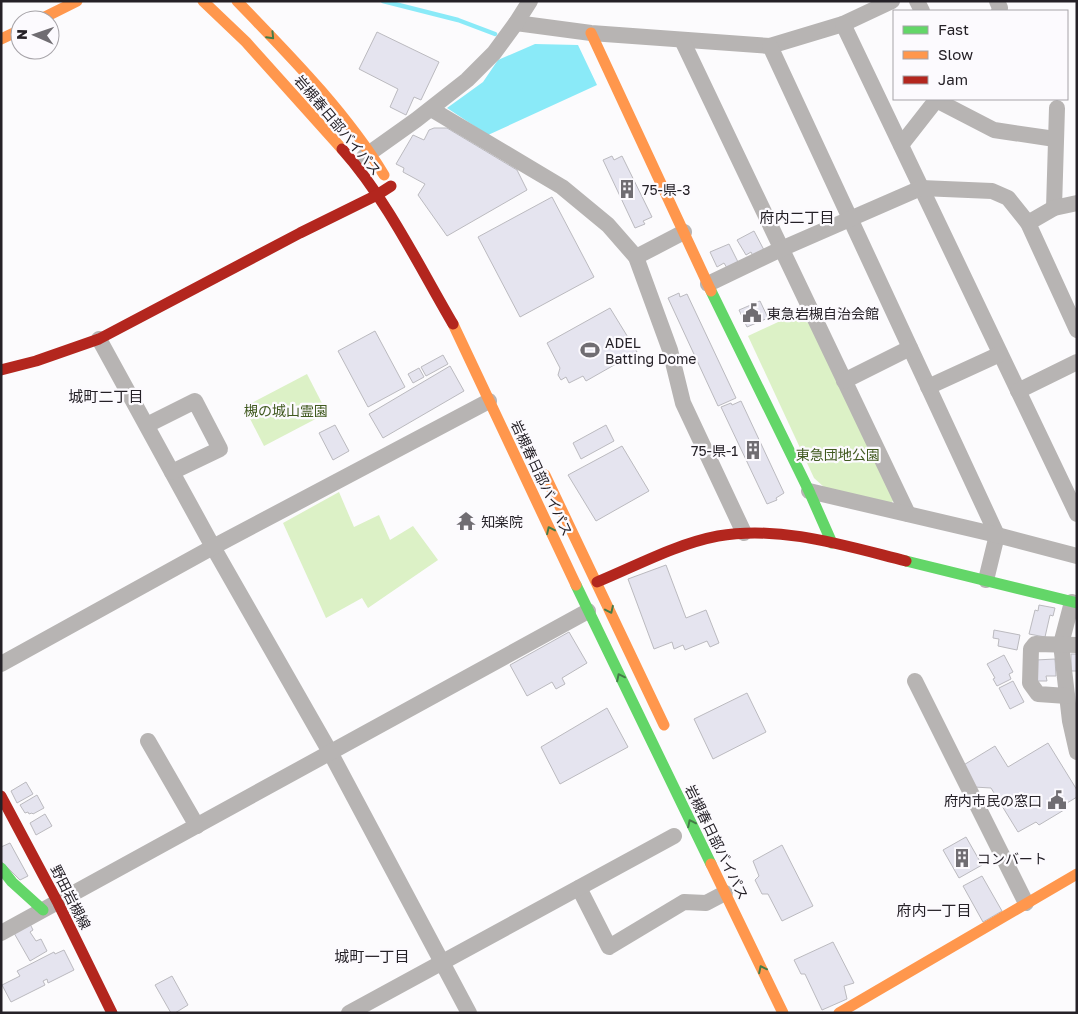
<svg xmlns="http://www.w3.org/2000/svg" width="1078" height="1014" font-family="'Golos Text','Noto Sans JP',sans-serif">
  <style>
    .green { fill: #dcf1c6 }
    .water { fill: #8aeaf8 }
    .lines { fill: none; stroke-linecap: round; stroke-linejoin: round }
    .stream { stroke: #8aeaf8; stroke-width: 4.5 }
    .building { fill: #e5e4ef; stroke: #bbbabf }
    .street { stroke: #b7b4b3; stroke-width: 16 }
    .fast { stroke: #63d668; stroke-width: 11 }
    .slow { stroke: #ff974d; stroke-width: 11 }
    .jam { stroke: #b3261e; stroke-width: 11 }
    .oneway { stroke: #447c48 }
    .labels { text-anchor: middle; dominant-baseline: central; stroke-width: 4.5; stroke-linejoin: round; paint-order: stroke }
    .street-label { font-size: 14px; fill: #252127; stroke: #fcfafe }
    .poi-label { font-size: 14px; fill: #252127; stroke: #fcfafe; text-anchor: start }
    .park-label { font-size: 14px; fill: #415a20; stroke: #fcfafe }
    .neighbourhood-label { font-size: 15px; fill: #252127; stroke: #fcfafe }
  </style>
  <rect width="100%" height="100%" fill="#fcfbfd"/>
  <g class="green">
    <polygon points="804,310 894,500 890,504 825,488 814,478 748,336"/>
    <polygon points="307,374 327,413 264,446 244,407"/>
    <polygon points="339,492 354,527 379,515 390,540 413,526 438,560 368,608 362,598 326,618 283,523"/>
  </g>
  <polygon class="water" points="535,44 578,45 597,85 488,135 447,108 483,82 498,60"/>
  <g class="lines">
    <polyline class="stream" points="383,1 458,20 495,34"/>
  </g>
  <g class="building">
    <polygon points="377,32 439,62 421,100 414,97 406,115 390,107 398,89 359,69"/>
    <polygon points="434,128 447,128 517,170 527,190 447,236 418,195 425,184 403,172 404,168 396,164 413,135 424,140 429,130"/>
    <polygon points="612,156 614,160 622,156 652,217 643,221 645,224 635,228 603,160"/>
    <polygon points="552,197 594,277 520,317 478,237"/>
    <polygon points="754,231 764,250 753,256 751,252 746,255 737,240"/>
    <polygon points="729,244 738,262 727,268 724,263 717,267 710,252"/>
    <polygon points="679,293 680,297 687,294 736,398 718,406 668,298"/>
    <polygon points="760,301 768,318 747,327 739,310"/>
    <polygon points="610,308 637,352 586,381 583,376 569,383 566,377 561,380 558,375 560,368 547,343"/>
    <polygon points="375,331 405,387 368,407 338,351"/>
    <polygon points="443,355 448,364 426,376 421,367"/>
    <polygon points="450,366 464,391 383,438 369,414"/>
    <polygon points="419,368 424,377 413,383 408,374"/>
    <polygon points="741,401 784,493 776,498 777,500 767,504 721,407 731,403 732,405"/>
    <polygon points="335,425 349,451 333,460 319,433"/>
    <polygon points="606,425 614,441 581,459 573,443"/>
    <polygon points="622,446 649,491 596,521 568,475"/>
    <polygon points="666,565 686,618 706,610 719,643 710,647 707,641 685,650 683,645 674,649 672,642 654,649 628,579"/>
    <polygon points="1039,605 1055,608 1053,616 1050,615 1045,637 1029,634 1035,610 1038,611"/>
    <polygon points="994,630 1020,635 1017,650 998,646 999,639 993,638"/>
    <polygon points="569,632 587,663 562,678 565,684 556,689 552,682 527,696 510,665"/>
    <rect x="1071" y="654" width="6" height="17"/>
    <polygon points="1004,655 1013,672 1009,674 1011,679 997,686 993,679 995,678 987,664"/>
    <polygon points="1055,659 1056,676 1046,676 1047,681 1037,681 1036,660"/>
    <polygon points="1013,681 1024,702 1010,709 999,688"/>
    <polygon points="747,693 766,732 713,759 694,719"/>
    <polygon points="607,708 628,747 560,784 541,747"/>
    <polygon points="1048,743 1077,790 1077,797 1062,806 1064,810 1039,825 1036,822 1018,832 991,788 974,787 962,766 995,746 1008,767"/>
    <polygon points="26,782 33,794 17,803 11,791"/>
    <polygon points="37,795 44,808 33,814 32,813 29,814 28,812 25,813 20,805"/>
    <polygon points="45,814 52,826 36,835 30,823"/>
    <polygon points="966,837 982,865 959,878 943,850"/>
    <polygon points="10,843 28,876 20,880 1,861 1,847"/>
    <polygon points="782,845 813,906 782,921 768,894 762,894 755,880 759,876 753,861"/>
    <polygon points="982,876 1002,911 983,922 963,886"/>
    <polygon points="30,924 33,930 30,932 36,941 41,939 47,951 30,961 14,933"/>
    <polygon points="833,942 854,983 844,986 847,999 822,1010 805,974 801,974 794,960"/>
    <polygon points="64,950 74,970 48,983 47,979 43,981 45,985 11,1002 2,985 20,976 17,971 54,952 55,954"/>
    <polygon points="172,976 188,1005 175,1013 171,1013 155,985"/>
  </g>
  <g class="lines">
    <g class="street">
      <polyline points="917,1 922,11"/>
      <polyline points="997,1 1000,8 999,11"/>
      <polyline points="516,23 591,33 770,46 843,24 892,1"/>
      <polyline points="843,24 1077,514"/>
      <polyline points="682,40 908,514"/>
      <polyline points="770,46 997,535 986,580"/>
      <polyline points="936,100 994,130 1055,139"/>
      <polyline points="431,109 562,187 608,225 636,257 670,350 683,403 744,533"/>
      <polyline points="901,145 937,99"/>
      <polyline points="364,157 416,120 467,80 494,53 516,23 530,1"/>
      <polyline points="1054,208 1057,108"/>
      <polyline points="1028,223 1054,208 1077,203"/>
      <polyline points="636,257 684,232"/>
      <polyline points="708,284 781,249 921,188 992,191 1008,198 1028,223 1077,330"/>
      <polyline points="99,339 213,547 330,752 469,1013"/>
      <polyline points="844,381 910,348"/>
      <polyline points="928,387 1000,354"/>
      <polyline points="1018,391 1077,362"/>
      <polyline points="147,425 195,401 220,449 172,472"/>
      <polyline points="809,491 997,535 1077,556"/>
      <polyline points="1072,602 1061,644 1070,721 1077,752"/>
      <polyline points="1,664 213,547 489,401"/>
      <polyline points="915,681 1026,903"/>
      <polyline points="1067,696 1038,694 1030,683 1031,649 1035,644 1077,645"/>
      <polyline points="148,741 197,826"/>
      <polyline points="579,888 609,947 684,902 706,903 725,893"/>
      <polyline points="1,933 588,611"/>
      <polyline points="349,1013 674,836"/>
    </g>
    <g class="fast">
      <polyline points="711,291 809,491 832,543"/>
      <polyline points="906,561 1077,603"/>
      <polyline points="576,585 711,864"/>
      <polyline points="1,868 12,882 43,910"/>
    </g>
    <g class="slow">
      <polyline points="203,1 246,42 342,149"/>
      <path d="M237 1C289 55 345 111 384 175"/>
      <polyline points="39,20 77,1"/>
      <polyline points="591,33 711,291"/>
      <polyline points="1,39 20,30"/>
      <polyline points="453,324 576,585"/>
      <polyline points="545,475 664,725"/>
      <polyline points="711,864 783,1013"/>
      <polyline points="839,1013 1077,874"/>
    </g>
    <g class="jam">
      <path d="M342 149C386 198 419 266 453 324"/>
      <polyline points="1,370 36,361 99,339 300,233 377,195 391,186"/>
      <path d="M597 582C636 566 676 544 718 536 781 525 846 546 906 561"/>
      <polyline points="1,796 58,903 112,1013"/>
    </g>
  </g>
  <defs><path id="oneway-chevron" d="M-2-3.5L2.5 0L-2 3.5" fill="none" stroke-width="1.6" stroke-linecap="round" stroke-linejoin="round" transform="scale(1.25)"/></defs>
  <g class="oneway">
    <use href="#oneway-chevron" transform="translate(271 36) rotate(46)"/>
    <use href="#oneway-chevron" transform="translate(550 530) rotate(-115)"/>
    <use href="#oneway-chevron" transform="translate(610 610) rotate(65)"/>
    <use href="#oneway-chevron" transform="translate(620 677) rotate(-116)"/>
    <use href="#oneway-chevron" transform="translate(691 823) rotate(-116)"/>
    <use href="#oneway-chevron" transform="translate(762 969) rotate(-116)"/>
  </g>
  <defs>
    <g id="building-bare" transform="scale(1.5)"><path d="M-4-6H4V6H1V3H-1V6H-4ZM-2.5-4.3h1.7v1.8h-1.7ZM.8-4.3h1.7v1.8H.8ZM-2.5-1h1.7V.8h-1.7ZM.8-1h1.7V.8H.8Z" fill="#706d72" stroke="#fcfafe" stroke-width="2.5" paint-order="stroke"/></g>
    <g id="civic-bare" transform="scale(1.5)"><path d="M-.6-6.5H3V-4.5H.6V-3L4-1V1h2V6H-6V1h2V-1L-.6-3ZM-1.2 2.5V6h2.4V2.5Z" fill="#706d72" stroke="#fcfafe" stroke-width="2.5" paint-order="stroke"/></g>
    <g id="stadium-bare" transform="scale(1.5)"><path d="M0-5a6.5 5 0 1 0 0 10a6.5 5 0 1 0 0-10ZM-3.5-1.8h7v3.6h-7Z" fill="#706d72" stroke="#fcfafe" stroke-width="2.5" paint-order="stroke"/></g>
    <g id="temple-bare" transform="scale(1.5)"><path d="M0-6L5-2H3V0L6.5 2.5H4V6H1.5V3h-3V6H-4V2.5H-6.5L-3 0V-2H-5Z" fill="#706d72" stroke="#fcfafe" stroke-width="2.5" paint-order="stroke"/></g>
  </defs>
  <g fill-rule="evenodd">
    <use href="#building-bare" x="627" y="189"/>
    <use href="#civic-bare" x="752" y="313"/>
    <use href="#stadium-bare" x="590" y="350"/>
    <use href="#building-bare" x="753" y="450"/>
    <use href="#temple-bare" x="466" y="521"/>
    <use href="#civic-bare" x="1057" y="800"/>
    <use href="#building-bare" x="962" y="858"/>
  </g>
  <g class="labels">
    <g class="street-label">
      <text transform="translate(338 125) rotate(50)">岩槻春日部バイパス</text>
      <text transform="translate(542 478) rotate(65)">岩槻春日部バイパス</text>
      <text transform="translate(717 842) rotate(64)">岩槻春日部バイパス</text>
      <text transform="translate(71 897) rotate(63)">野田岩槻線</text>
    </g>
    <g class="poi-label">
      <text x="642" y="189">75-県-3</text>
      <text x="767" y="313">東急岩槻自治会館</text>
      <text x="605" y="342">ADEL<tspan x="605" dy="16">Batting Dome</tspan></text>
      <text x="738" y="450" text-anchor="end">75-県-1</text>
      <text x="481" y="521">知楽院</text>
      <text x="1042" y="800" text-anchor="end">府内市民の窓口</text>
      <text x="977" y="858">コンバート</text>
    </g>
    <g class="park-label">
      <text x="286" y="410">槻の城山霊園</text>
      <text x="838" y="454">東急団地公園</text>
    </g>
    <g class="neighbourhood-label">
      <text x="797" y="217">府内二丁目</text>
      <text x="106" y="396">城町二丁目</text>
      <text x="934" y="910">府内一丁目</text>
      <text x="372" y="956">城町一丁目</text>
    </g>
  </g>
  <rect width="1078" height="1014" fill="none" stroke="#252127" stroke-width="5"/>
  <rect x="893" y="10" width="175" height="90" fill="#fcfafe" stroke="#a6a3a8"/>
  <rect x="903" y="26" width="25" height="8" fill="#63d668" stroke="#a6a3a8"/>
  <text x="938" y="35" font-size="15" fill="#252127">Fast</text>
  <rect x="903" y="51" width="25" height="8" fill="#ff974d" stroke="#a6a3a8"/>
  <text x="938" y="60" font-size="15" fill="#252127">Slow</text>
  <rect x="903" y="76" width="25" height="8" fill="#b3261e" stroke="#a6a3a8"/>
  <text x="938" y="85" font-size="15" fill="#252127">Jam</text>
  <g transform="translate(35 35) rotate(272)"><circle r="24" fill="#fcfafe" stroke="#a6a3a8"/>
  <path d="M0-4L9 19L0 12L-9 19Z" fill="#706d72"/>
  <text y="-8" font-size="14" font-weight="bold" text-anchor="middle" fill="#252127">N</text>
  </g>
</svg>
